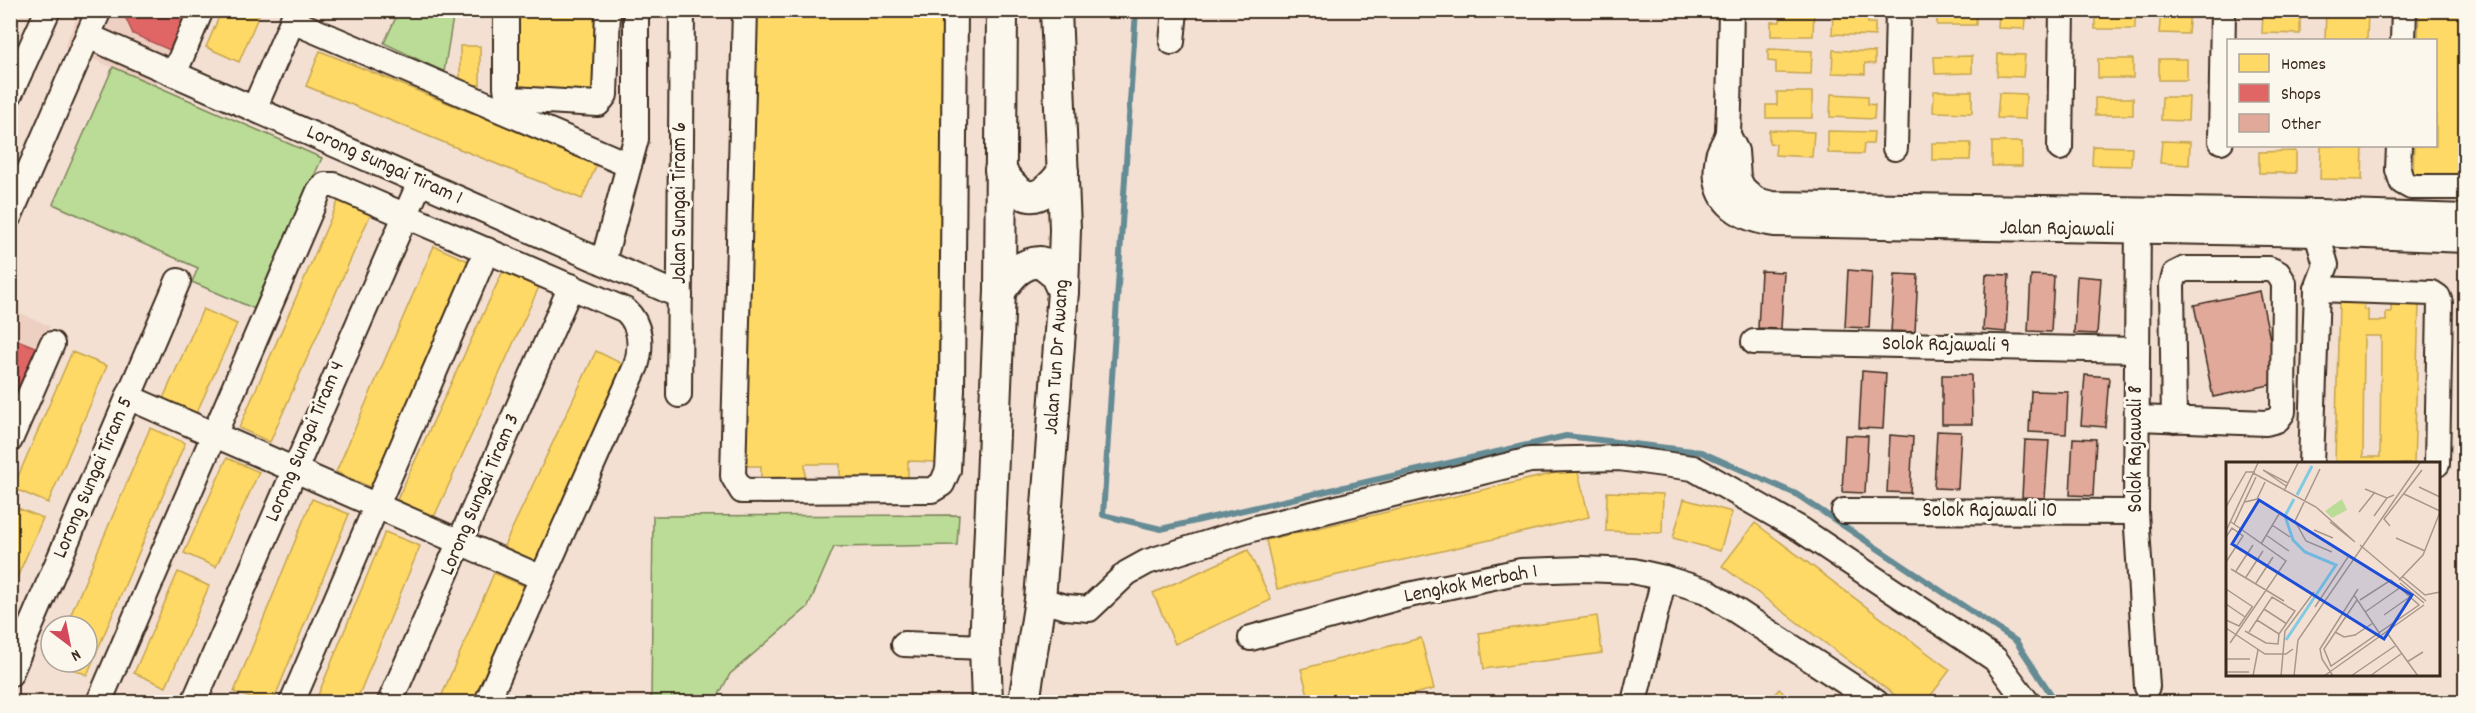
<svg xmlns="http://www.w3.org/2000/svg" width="2476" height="713" font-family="Dekko,sans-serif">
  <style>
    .built { fill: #eed0c2 }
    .green { fill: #bbdc96; stroke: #7b835a; stroke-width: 1.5 }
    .homes { fill: #ffd966; stroke: #c4a450; stroke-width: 1.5; fill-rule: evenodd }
    .shops { fill: #e06666; stroke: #ae5450; stroke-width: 1.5 }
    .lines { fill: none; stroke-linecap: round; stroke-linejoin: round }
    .stream { stroke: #658b94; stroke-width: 6 }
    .building { fill: #e1a99a; stroke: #3b2a1e; stroke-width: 1.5 }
    .minor-casing { stroke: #3b2a1e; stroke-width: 28 }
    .major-casing { stroke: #3b2a1e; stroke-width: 34 }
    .minor { stroke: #fbf7ec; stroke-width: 24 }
    .major { stroke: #fbf7ec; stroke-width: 30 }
    .labels { text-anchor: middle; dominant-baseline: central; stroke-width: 6; stroke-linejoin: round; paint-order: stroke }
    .street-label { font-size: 21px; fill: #3b2a1e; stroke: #fbf7ec }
    .inset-river { fill: none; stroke: #81cbe2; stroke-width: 3 }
    .inset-road { fill: none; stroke: #a9978b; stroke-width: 1.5 }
    .view { fill: #1d4ed8; fill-opacity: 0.15; stroke: #1d4ed8; stroke-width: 3 }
    .inset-edge { fill: none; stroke: #3b2a1e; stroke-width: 3 }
  </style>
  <rect width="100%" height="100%" fill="#f3e0d3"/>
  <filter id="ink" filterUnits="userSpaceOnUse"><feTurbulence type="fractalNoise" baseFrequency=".0167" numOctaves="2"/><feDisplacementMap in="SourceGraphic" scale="12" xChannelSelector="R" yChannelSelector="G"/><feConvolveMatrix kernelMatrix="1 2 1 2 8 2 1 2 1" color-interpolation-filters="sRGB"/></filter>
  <g filter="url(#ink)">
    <g class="built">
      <polygon points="80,11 189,11 156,86 64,47"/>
      <polygon points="11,309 50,326 11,416"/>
    </g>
    <g class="green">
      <polygon points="399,11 454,11 444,72 384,43"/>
      <polygon points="113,67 322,158 255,309 192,282 198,268 53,204"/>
      <polygon points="959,515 957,545 834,547 808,607 730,674 715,702 651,702 653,516"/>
    </g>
    <g class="homes">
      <polygon points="222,10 261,10 239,62 206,47"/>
      <polygon points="518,10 598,10 598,92 518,93"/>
      <polygon points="752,10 944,11 937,462 908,461 908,479 840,479 840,464 805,464 805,481 761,481 761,466 745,466"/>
      <polygon points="1780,10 1814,10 1813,36 1771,36 1771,22 1780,22"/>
      <rect x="1937" y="10" width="39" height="15"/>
      <polygon points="1999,10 2027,10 2025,29 1998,28"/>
      <rect x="2095" y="10" width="40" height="19"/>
      <polygon points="2161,10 2190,10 2188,34 2159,33"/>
      <polygon points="2326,10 2368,10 2367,40 2325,40"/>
      <polygon points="2419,10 2466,10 2463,178 2413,177 2414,146 2436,146 2436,40 2418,40"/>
      <polygon points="1833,13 1868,14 1868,23 1875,23 1875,36 1832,34"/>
      <polygon points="2263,14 2300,14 2300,34 2262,33"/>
      <polygon points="460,46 480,46 480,85 460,84"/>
      <polygon points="1768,49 1812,51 1811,74 1776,73 1776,62 1768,61"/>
      <polygon points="1833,50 1875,52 1875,64 1865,63 1865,74 1832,73"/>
      <polygon points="320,51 597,164 582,199 306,86"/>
      <polygon points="1998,54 2025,55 2023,77 1997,76"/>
      <polygon points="1972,56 1972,73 1935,74 1934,57"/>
      <rect x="2098" y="59" width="35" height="19"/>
      <rect x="2159" y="59" width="28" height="21"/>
      <polygon points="1934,91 1972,91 1972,113 1933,112"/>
      <polygon points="1777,92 1812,92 1812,118 1766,118 1766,105 1777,105"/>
      <polygon points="1999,93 2026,94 2025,119 1997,118"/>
      <polygon points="1831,94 1868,96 1868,104 1875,105 1874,119 1830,117"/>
      <polygon points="2162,97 2189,97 2188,121 2161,120"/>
      <rect x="2095" y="98" width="38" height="17"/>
      <polygon points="1769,130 1814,132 1812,157 1775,155 1776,144 1769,143"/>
      <polygon points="1828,131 1874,132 1873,144 1864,144 1863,154 1828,153"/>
      <polygon points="2162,141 2190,142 2189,165 2160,163"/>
      <rect x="1992" y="142" width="30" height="24"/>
      <polygon points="1932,143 1971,143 1970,160 1932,160"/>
      <polygon points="2093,146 2132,147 2131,166 2092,165"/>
      <polygon points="2321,146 2363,146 2362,180 2320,179"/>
      <polygon points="2296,151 2296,173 2259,173 2259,152"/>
      <polygon points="340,197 372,211 270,442 239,428"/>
      <polygon points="434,246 473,263 375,489 336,472"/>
      <polygon points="503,271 539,287 434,517 397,500"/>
      <path d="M2339 302 2365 303 2364 310H2368V321H2386V312H2391V304H2419L2414 464H2335ZM2364 336H2381L2380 457H2363Z"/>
      <polygon points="203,309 237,324 195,416 162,401"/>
      <polygon points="596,351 629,367 536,564 503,548"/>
      <polygon points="72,352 107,366 48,503 13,488"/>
      <polygon points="150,428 185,443 87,675 57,662 87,662 87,626 66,626"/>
      <polygon points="227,458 259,472 216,567 184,553"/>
      <polygon points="1577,468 1589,517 1277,589 1266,540"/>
      <polygon points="1607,492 1663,494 1662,533 1606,531"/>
      <polygon points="312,499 349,514 273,702 262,702 234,692"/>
      <polygon points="1684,499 1732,512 1720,551 1673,538"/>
      <polygon points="10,505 43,518 10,594"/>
      <polygon points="1755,523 1950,670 1926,702 1904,702 1722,566"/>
      <polygon points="385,532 420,546 356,702 323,702 316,700"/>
      <polygon points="1248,550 1271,600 1175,644 1153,593"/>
      <polygon points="178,572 209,586 166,687 134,673"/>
      <polygon points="494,573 529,588 480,702 439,702"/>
      <polygon points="1597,616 1602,653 1484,669 1479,633"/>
      <polygon points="1421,638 1434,689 1380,702 1310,702 1301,669"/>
      <polygon points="1779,689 1793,702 1769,702"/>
    </g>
    <g class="shops">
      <polygon points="122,10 189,10 172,51 133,34"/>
      <polygon points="10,337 40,349 10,416"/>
    </g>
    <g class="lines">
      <polyline class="stream" points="1136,10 1103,515 1161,529 1566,436 1701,452 1796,494 2016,641 2056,702"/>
    </g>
    <g class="building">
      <polygon points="1848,270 1872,272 1869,328 1845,327"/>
      <polygon points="1761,271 1784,272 1781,329 1758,328"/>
      <polygon points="1895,274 1918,275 1915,332 1891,331"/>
      <polygon points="1986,274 2009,275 2006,332 1983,330"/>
      <polygon points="2031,275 2054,276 2051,332 2028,331"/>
      <polygon points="2077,276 2101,278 2097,334 2074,333"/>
      <polygon points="2260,291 2279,383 2213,397 2194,305"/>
      <polygon points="1862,371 1886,373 1883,429 1859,428"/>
      <polygon points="1942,375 1971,375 1972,424 1942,424"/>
      <polygon points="2085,375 2109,377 2105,427 2081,425"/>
      <polygon points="2031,391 2068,392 2066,434 2029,432"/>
      <polygon points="1937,431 1961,432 1958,489 1934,488"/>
      <polygon points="1845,435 1868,436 1865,493 1842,492"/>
      <polygon points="1890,435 1913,437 1910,493 1887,492"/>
      <polygon points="2073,438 2096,439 2093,496 2070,495"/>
      <polygon points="2025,440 2049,441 2045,498 2022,497"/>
    </g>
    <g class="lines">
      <g class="minor-casing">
        <g id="minor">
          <polyline points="506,10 506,87 507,94 513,99 598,104 605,95 608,10"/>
          <polyline points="745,10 733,476 742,491 932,490 942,484 948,470 952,390 955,10"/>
          <path d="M1731 10C1730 50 1730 91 1728 131 1727 140 1720 147 1718 156 1710 200 1735 218 1774 224L2317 234 2466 240"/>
          <polyline points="292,21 629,165"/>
          <polyline points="88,36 680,296"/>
          <polyline points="2403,40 2404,10"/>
          <polyline points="1172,42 1175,10"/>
          <polyline points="174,74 201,10"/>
          <polyline points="10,94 48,10"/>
          <polyline points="254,109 297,10"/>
          <polyline points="1728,135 1736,151 1738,178 1743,188 1756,200 1772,204 2318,212 2466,217"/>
          <polyline points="2221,141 2223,10"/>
          <polyline points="2399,146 2398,170 2402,182 2411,187 2466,187"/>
          <polyline points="1895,148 1898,10"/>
          <polyline points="2060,148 2062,10"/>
          <polyline points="10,215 99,10"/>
          <polyline points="2138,216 2136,512 2147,687"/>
          <polyline points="603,262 636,139 636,10"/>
          <polyline points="2317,289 2432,293 2438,297 2440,303 2437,464"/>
          <polyline points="1754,342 2137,350"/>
          <polyline points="679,395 682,10"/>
          <polyline points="128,397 542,578"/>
          <polyline points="2138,418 2266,423 2277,420 2283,412 2284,283 2278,273 2269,269 2185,269 2175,274 2172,285 2174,420"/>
          <polyline points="10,440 52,344"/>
          <polyline points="2311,464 2317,289 2326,265 2317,234"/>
          <polyline points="1844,511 2136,512"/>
          <polyline points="1040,600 1066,607 1089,609 1127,573 1147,562 1252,529 1530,460 1619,458 1693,468 1800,529 1995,659 2027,702"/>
          <polyline points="1251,638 1404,596 1521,571 1583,569 1633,571 1664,578 1706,591 1876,702"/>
          <polyline points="904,644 985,647"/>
          <polyline points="10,674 178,281"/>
          <path d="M99 702 319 191 325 185H334L625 310C641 324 642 346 636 366L487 702"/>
          <polyline points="194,702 420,182"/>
          <polyline points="292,702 487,250"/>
          <polyline points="390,702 571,286"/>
          <polyline points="1634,702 1664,578"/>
        </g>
      </g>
      <g class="major-casing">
        <g id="major">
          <path d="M1000 170C1022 202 1037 207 1063 172"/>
          <path d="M1000 291C1011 276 1020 263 1040 262L1055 274 1063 291"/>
          <polyline points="987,702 985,647 1000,291 1002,10"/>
          <polyline points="1024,702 1040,600 1063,291 1065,229 1056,10"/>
        </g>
      </g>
      <use href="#minor" class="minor"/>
      <use href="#major" class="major"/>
    </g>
  </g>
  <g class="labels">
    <g class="street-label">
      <text transform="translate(384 166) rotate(24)">Lorong Sungai Tiram 1</text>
      <text transform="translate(681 203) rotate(-90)">Jalan Sungai Tiram 6</text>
      <text transform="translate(2057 230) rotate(1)">Jalan Rajawali</text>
      <text transform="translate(1946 346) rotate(1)">Solok Rajawali 9</text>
      <text transform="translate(1058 357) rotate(-86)">Jalan Tun Dr Awang</text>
      <text transform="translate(306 442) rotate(-67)">Lorong Sungai Tiram 4</text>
      <text transform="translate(2137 449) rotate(-90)">Solok Rajawali 8</text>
      <text transform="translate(94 478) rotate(-67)">Lorong Sungai Tiram 5</text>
      <text transform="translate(481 495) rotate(-67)">Lorong Sungai Tiram 3</text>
      <text x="1990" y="512">Solok Rajawali 10</text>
      <text transform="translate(1471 585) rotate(-11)">Lengkok Merbah 1</text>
    </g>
  </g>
  <g transform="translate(2226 462)">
    <rect width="214" height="214" fill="#f3e0d3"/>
    <path d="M116 37 121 48 106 56 99 49Z" fill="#bbdc96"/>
    <path class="inset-river" d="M71 33 86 4M60 178 110 103 79 90 67 78 59 54 68 37"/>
    <path class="inset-road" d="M94 7 69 59 80 79 106 90M37 8 60 24M37 8 62 21M27 11 90 45 129 80M193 25 214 35M139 27 161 36 168 33M58 29 72 1M178 32 214 49M19 40 31 37 39 20M0 45 20 10H29M133 50 149 30M148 54 161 36M104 60 129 80M8 62 30 15M46 63 64 75M164 64 158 57 196 8M88 68 107 76M0 69 32 1M40 73 63 89M0 75 6 66 17 74 0 100M170 76 199 89M35 82 53 52M134 83 200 139M5 107 58 139M10 109 27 83M176 114 199 133 214 130M20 115 37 89M173 118 197 93 214 50M30 121 47 95M174 121 198 141M0 127 27 145M128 133 154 172M131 138 98 187 105 204 193 143 165 118 134 138M0 142 19 155M89 145 122 95M38 147 61 162M139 150 175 125M158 153 185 134M0 158 13 164 26 145M31 158 53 172M0 166 39 192H60L67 187M19 169 40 181 52 182 53 172 69 149 46 135 23 170M109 170 118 175 129 173 147 161M161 171 192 214M4 181 60 99 5 60M0 197H24M181 200 197 190M0 210H23M27 214 32 188M55 214 59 169 88 130M68 214 72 178 194 1M98 214 198 143M107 214 96 197 94 187 132 127M125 214 169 184M144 214 175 192"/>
    <path class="view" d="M33 38 186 133 158 177 6 82Z"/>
    <rect width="214" height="214" class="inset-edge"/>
  </g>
  <rect width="2476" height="713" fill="none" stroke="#fbf7ec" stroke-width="36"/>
  <rect x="18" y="18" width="2440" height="677" fill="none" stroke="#3b2a1e" stroke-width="2" filter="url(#ink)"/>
  <rect x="2227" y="39" width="210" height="108" fill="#fbf7ec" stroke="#aea59a" stroke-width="1.5"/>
  <rect x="2239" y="54" width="30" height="18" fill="#ffd966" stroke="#aea59a" stroke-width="1.5"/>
  <text x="2281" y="69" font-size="18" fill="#3b2a1e">Homes</text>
  <rect x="2239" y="84" width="30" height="18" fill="#e06666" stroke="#aea59a" stroke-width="1.5"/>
  <text x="2281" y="99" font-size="18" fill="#3b2a1e">Shops</text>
  <rect x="2239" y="114" width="30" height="18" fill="#e1a99a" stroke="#aea59a" stroke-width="1.5"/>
  <text x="2281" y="129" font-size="18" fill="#3b2a1e">Other</text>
  <g transform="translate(69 644) rotate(148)"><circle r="28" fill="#fbf7ec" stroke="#aea59a" stroke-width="1.5"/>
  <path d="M0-4.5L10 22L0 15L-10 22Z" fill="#d1495b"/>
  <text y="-9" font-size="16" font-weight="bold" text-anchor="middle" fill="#3b2a1e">N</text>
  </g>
</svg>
